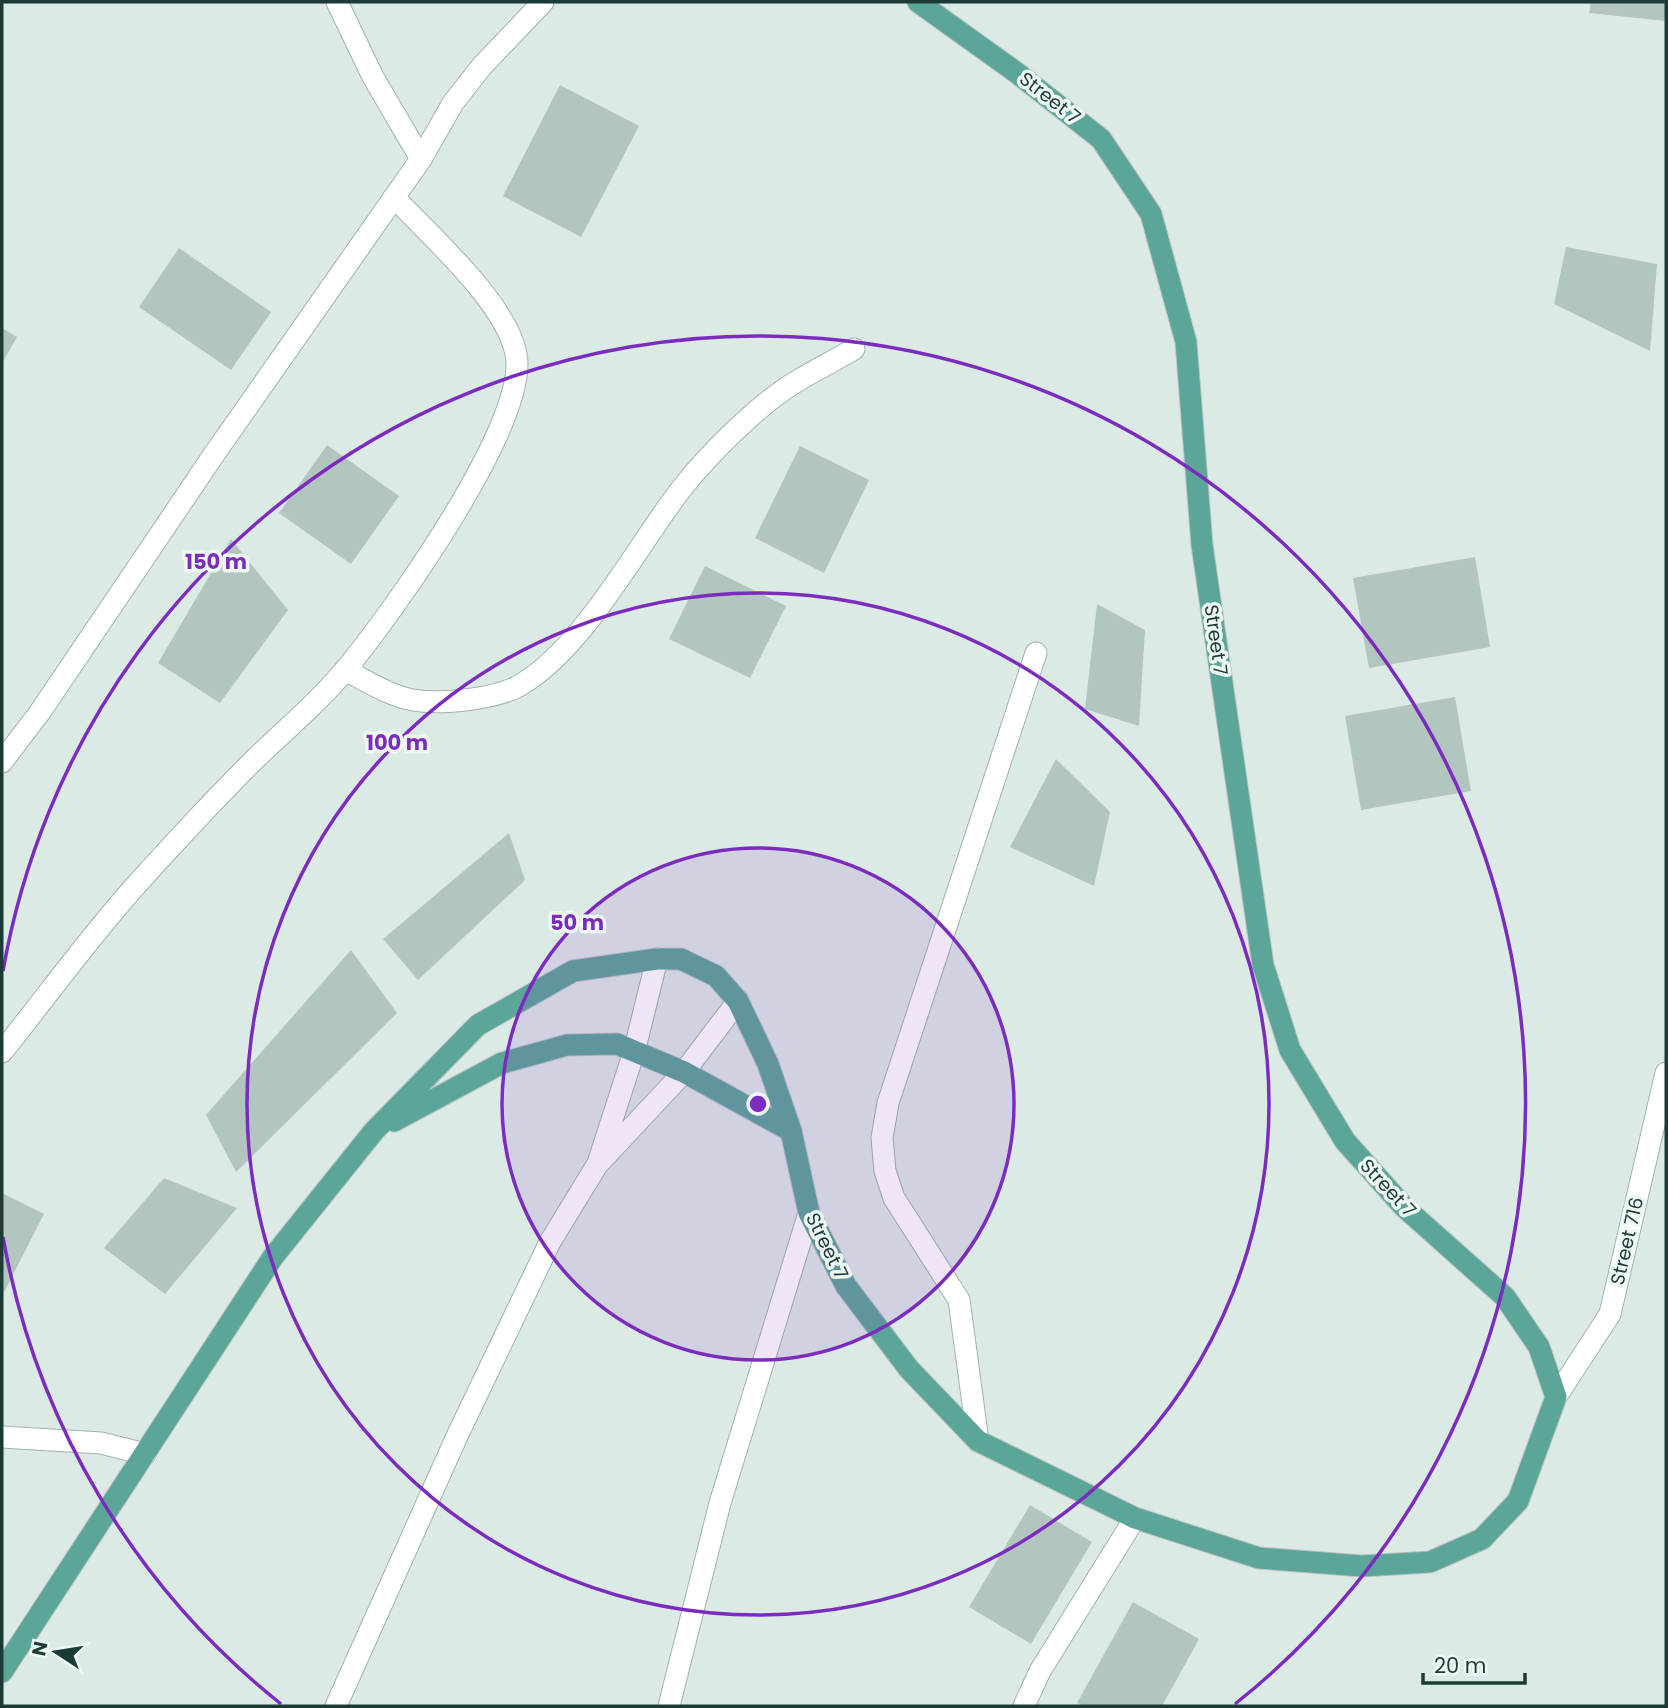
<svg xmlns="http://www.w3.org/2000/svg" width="1668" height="1708" font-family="Poppins,sans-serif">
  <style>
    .building { fill: #b2c5bf }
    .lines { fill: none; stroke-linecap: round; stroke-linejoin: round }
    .minor-casing { stroke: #9fb2ae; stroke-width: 23 }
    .primary-casing { stroke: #bbc4c3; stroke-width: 23 }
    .minor { stroke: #fff; stroke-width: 21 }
    .primary { stroke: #5ca599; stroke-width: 21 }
    .ring { fill: none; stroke: #7b2cbf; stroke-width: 3.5 }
    .labels { text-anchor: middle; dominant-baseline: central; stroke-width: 7; stroke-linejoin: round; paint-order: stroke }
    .street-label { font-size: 19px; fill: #1d3b36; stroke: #edf7f3 }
    .centre { fill: #7b2cbf; stroke: #edf7f3; stroke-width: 3.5 }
    .ring-label { font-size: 21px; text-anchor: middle; font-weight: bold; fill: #7b2cbf; stroke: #edf7f3; stroke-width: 7; stroke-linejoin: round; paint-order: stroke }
  </style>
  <rect width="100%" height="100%" fill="#dceae6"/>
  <g class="building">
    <polygon points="1591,2 1666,2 1666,21 1589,13"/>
    <polygon points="560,85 639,126 581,237 503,196"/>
    <polygon points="1566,247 1657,264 1650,351 1554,304"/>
    <polygon points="179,248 271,312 231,370 139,307"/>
    <polygon points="2,328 17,337 2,363"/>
    <polygon points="327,445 399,496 351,564 279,513"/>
    <polygon points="800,446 869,480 824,573 755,538"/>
    <polygon points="231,539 288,610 220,703 158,663"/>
    <polygon points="1475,557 1490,647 1369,668 1353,578"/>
    <polygon points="705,566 786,606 750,678 669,639"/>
    <polygon points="1097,604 1145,630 1139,726 1085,709"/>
    <polygon points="1455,697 1471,791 1361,810 1345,716"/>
    <polygon points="1056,759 1110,812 1094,886 1010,847"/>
    <polygon points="509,833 525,880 418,980 383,939"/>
    <polygon points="351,950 397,1013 236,1172 206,1115"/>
    <polygon points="164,1178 237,1208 165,1294 104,1248"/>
    <polygon points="2,1193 44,1214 2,1296"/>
    <polygon points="1030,1505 1092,1542 1031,1644 969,1607"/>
    <polygon points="1133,1602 1199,1639 1162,1706 1083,1706 1077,1703"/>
  </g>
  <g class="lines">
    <g class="minor-casing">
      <g id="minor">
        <polyline points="337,2 373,77 421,159"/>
        <path d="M345 670C367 681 390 696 413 700 441 705 498 699 522 684 585 646 637 546 682 488 708 455 758 405 794 383 813 371 834 361 854 349"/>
        <polyline points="2,762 40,712 215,453 421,159 453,103 482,66 543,2"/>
        <path d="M2 1052C47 996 90 936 138 883 176 841 214 800 254 760 284 731 319 702 346 669 391 615 530 421 516 354 506 302 430 236 394 197"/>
        <polyline points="599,1160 634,1052 657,959"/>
        <polyline points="1556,1397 1610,1314 1666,1073"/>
        <polyline points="2,1437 101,1443 145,1454"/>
        <polyline points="978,1441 959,1300 894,1198 885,1171 882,1138 888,1103 1036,653"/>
        <polyline points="336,1706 458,1434 550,1242 597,1165 684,1072 738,1001"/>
        <polyline points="669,1706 720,1503 809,1213"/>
        <polyline points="1024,1706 1040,1671 1135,1518"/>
      </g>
    </g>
    <g class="primary-casing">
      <g id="primary">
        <polyline points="394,1121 502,1063 567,1045 617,1044 684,1072 791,1131"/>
        <polyline points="2,1672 273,1257 374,1131 478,1025 573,971 657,959 681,959 716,976 738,1001 768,1064 791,1131 809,1213 846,1286 909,1369 978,1441 1135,1518 1259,1558 1362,1566 1430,1562 1482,1539 1518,1501 1556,1397 1539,1347 1505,1297 1404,1207 1345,1141 1290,1050 1263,965 1202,545 1186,342 1151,214 1101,139 1017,73 918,2"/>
      </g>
    </g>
    <use href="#minor" class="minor"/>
    <use href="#primary" class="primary"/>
  </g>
  <circle cx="758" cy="1104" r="256" fill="#7b2cbf" fill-opacity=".12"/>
  <g class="ring">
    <circle cx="758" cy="1104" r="256"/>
    <circle cx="758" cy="1104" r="511"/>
    <path d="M281 1704A767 767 0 0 1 3 1237M3 971A767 767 0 1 1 1235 1704"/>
  </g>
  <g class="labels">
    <g class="street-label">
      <text transform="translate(1050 98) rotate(38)">Street 7</text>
      <text transform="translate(1216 640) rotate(82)">Street 7</text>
      <text transform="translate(1388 1188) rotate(47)">Street 7</text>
      <text transform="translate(1627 1241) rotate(-77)">Street 716</text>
      <text transform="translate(827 1246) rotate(64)">Street 7</text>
    </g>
  </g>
  <circle cx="758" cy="1104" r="10" class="centre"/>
  <g class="ring-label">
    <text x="216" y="569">150 m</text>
    <text x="397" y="750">100 m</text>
    <text x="577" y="930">50 m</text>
  </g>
  <rect width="1668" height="1708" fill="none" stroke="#1d3b36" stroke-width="7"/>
  <g transform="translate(56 1652) rotate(282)" stroke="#edf7f3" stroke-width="5" paint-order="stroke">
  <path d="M0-5L12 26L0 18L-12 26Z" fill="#1d3b36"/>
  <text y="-10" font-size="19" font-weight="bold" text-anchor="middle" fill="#1d3b36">N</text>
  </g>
  <path d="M1423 1673v10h102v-10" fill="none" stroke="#1d3b36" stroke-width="3.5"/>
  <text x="1434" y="1673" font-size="21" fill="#1d3b36" stroke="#edf7f3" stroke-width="5" paint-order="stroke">20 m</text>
</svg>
